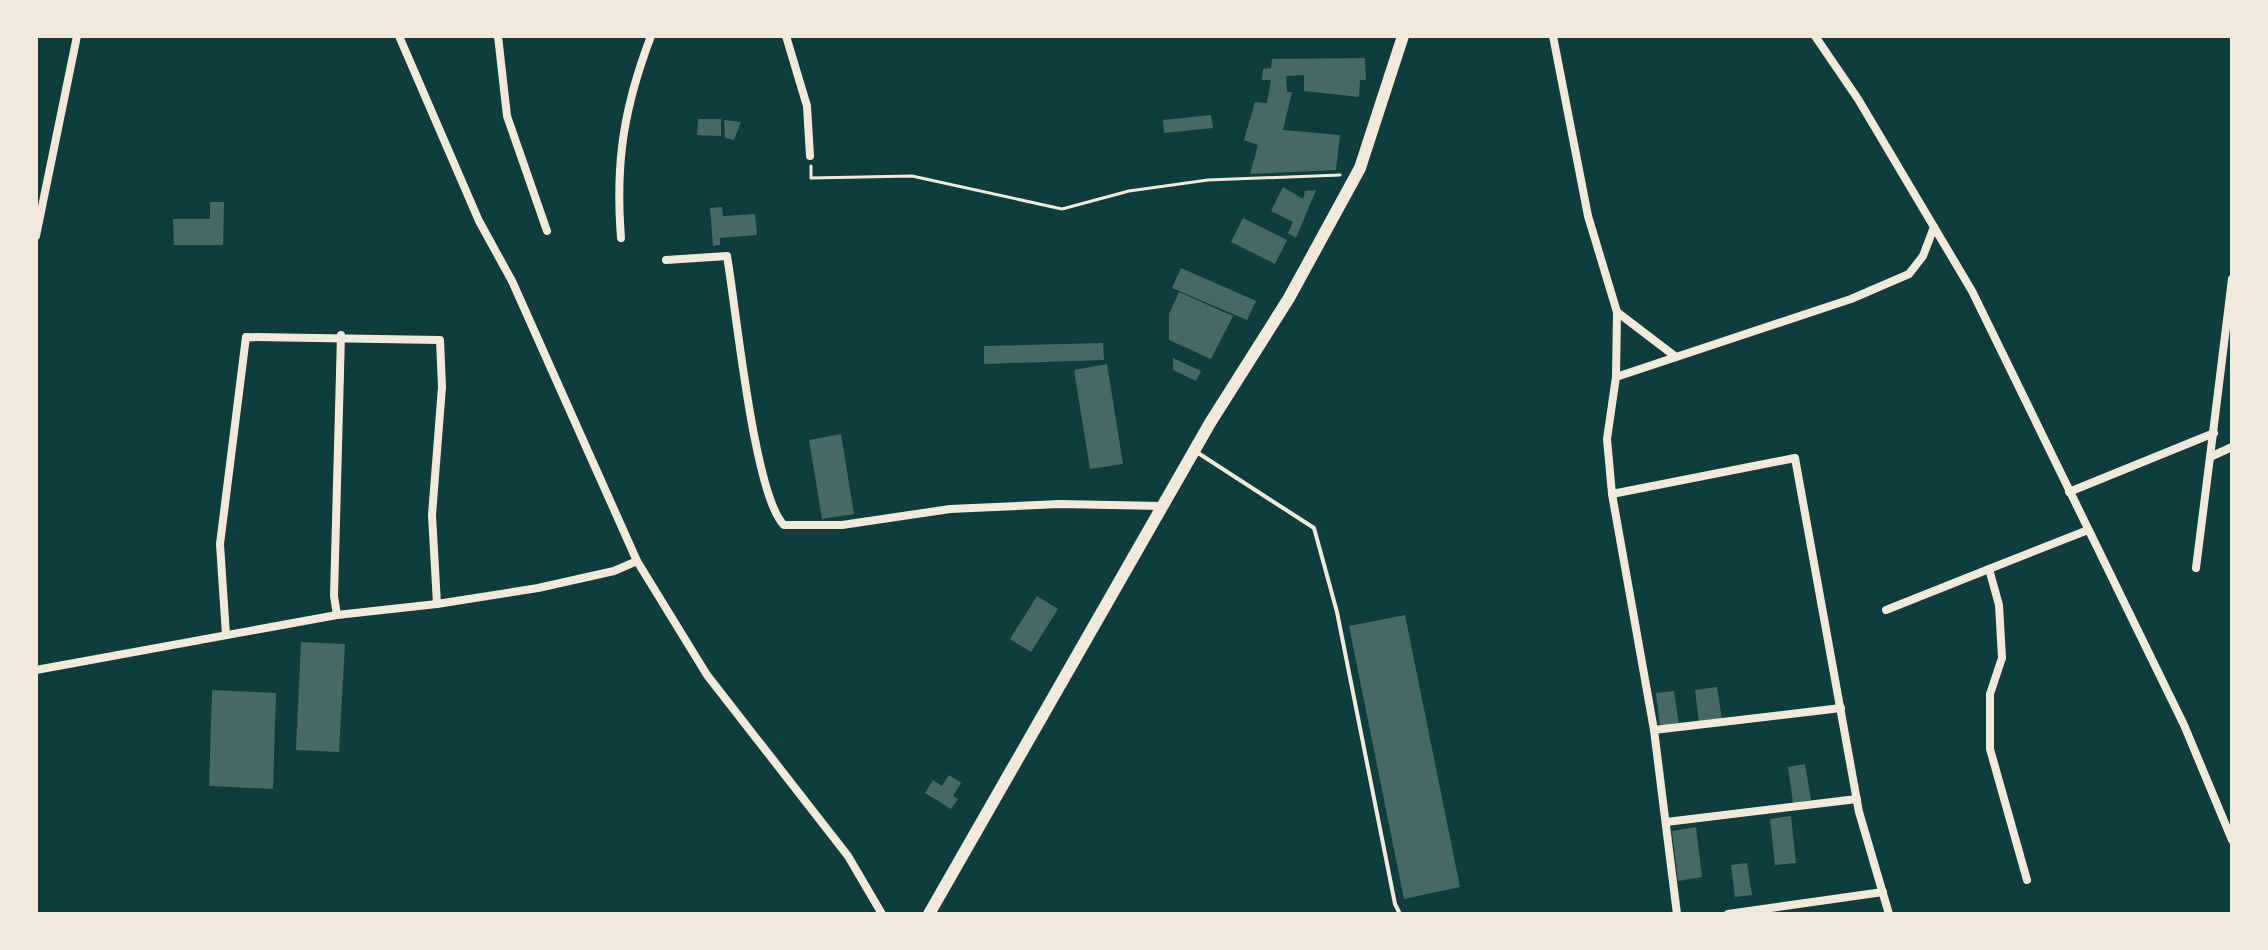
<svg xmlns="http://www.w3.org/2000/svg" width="2268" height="950" font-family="'PT Sans Narrow',sans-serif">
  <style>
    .building { fill: #486865 }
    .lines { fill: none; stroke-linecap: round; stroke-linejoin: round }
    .path { stroke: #f1e9da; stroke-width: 3 }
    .service { stroke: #f1e9da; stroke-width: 4 }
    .minor { stroke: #f1e9da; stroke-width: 8 }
    .primary { stroke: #f1e9da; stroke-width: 12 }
  </style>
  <rect width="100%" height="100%" fill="#0f3d3e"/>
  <g class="building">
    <polygon points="1365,58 1366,80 1360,80 1359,97 1304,91 1304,75 1286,76 1287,92 1292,92 1283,130 1340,135 1336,170 1250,174 1258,145 1244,140 1255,102 1267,103 1271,80 1262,80 1263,69 1271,68 1272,59"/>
    <polygon points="1211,115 1213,128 1164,133 1163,120"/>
    <polygon points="698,119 721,119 721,136 697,135"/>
    <polygon points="724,120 741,122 734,140 725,138"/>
    <polygon points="1283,187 1303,199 1305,191 1316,190 1296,238 1288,233 1293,222 1271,211"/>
    <polygon points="210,202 224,202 223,245 174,245 173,219 210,219"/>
    <polygon points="722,207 723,216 755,214 757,235 720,238 720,245 713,246 710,208"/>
    <polygon points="1243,218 1287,240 1275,264 1231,242"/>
    <polygon points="1181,268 1256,301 1247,320 1172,288"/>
    <polygon points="1179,292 1233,316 1211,359 1169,340 1169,314"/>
    <polygon points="1103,343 1104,360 984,364 984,346"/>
    <polygon points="1173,358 1201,371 1196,381 1173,370"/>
    <polygon points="1107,364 1123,464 1090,469 1074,370"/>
    <polygon points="841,434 854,514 822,519 809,440"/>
    <polygon points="1037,596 1058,609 1031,652 1010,639"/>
    <polygon points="1405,615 1460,887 1404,899 1349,626"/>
    <polygon points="301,642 345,644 339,752 296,750"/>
    <polygon points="1717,687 1722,720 1699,723 1695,690"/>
    <polygon points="212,690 276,693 273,789 209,786"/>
    <polygon points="1674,691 1679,725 1660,728 1656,693"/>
    <polygon points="1805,764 1811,800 1793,803 1788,767"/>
    <polygon points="949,775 961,783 953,796 958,799 951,809 925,793 933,780 942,786"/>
    <polygon points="1791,816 1796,863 1775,865 1770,819"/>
    <polygon points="1696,827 1702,877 1678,881 1672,831"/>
    <polygon points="1747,863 1752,895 1735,897 1731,865"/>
  </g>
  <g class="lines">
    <polyline class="path" points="811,166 811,178 912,176 1062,209 1129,191 1208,180 1340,175"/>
    <polyline class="service" points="1195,451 1314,528 1337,612 1395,904 1400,914"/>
    <g class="minor">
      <polyline points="399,36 479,221 512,281 637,561 707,675 848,856 882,914"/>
      <polyline points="498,36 507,116 547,231"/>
      <polyline points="786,36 807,106 810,156"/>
      <polyline points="1553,36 1588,216 1617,312 1616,377"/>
      <polyline points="1815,36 1858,99 1972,291 2184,725 2232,840"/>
      <polyline points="36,236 77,36"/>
      <path d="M621 238C615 162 624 107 651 36"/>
      <path d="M666 260 727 256C736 307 754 496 784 525H842L950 509 1059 504 1162 506"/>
      <polyline points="2232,279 2210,457 2232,447"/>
      <polyline points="1617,312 1676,357"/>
      <polyline points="2069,492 2214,433"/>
      <polyline points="1612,494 1795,458 1859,812 1889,914"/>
      <polyline points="2196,568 2210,457"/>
      <polyline points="1886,610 1989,569"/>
      <polyline points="337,615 334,596 341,335"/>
      <polyline points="226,635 220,544 246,337 440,340 442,387 432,515 437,604"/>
      <polyline points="36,670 337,615 437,604 538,588 614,571 637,561"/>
      <polyline points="1654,730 1841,708"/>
      <polyline points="1666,822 1857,799"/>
      <polyline points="2027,880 1990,749 1990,694 2002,658 1999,605 1989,569 2088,530"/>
      <polyline points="1677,914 1654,730 1612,494 1607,439 1616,377 1851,299 1909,274 1923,256 1934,227"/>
      <polyline points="1728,914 1883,892"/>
    </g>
    <polyline class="primary" points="929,914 1210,423 1289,298 1360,168 1403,36"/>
  </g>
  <rect width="2268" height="950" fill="none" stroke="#f1e9da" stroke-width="76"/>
</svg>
